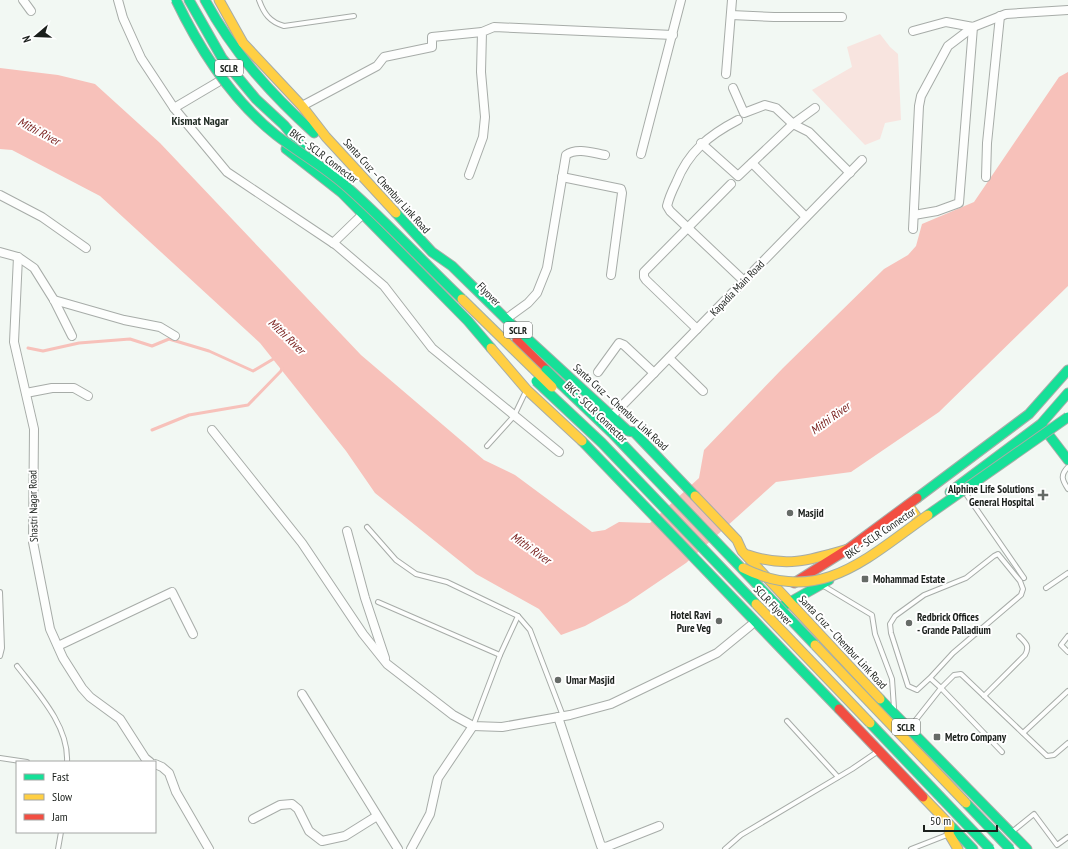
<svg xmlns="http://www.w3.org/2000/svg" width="1068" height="849" font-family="'PT Sans Narrow',sans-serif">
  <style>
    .green { fill: #f8e4df }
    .water { fill: #f7c1ba }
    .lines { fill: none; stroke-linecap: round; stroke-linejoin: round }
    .stream { stroke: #f7c1ba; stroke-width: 3 }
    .lane-casing { stroke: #a7aca8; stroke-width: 6 }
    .street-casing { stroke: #a7aca8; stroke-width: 10 }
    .fast-casing { stroke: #a7aca8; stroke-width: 11 }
    .slow-casing { stroke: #a7aca8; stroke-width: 11 }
    .jam-casing { stroke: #a7aca8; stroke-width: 11 }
    .lane { stroke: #fdfefd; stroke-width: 4 }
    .street { stroke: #fdfefd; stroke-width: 8 }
    .fast { stroke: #16e098; stroke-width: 9 }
    .slow { stroke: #ffcf43; stroke-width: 9 }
    .jam { stroke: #f24e42; stroke-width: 9 }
    .fast-bridge-casing { stroke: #a3aea6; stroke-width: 11; stroke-linecap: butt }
    .slow-bridge-casing { stroke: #a3aea6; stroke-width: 11; stroke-linecap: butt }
    .fast-bridge { stroke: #16e098; stroke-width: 9 }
    .slow-bridge { stroke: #ffcf43; stroke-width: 9 }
    .poi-dot { fill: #666b67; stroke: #fff; stroke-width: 1.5 }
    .labels { text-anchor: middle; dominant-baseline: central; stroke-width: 4; stroke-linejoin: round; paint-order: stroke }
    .shield { fill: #fff; stroke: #5f625f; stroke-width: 1 }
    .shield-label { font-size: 10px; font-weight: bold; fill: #1a1f1b }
    .street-label { font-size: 11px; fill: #1a1f1b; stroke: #fff }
    .poi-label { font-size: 11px; font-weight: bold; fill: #1a1f1b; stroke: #fff; text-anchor: start }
    .neighbourhood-label { font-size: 12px; font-weight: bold; fill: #222d25; stroke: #fff }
    .water-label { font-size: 12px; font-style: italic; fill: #791f1d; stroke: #fff }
  </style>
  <rect width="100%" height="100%" fill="#f2f8f3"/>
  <polygon class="green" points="880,34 890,47 898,54 901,120 885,123 880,139 865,145 812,90 852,67 847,47"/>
  <polygon class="water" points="0,68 58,75 95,84 160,143 361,355 484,460 515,475 592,532 605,530 619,522 650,523 699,478 704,450 783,368 884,269 908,255 916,246 922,224 974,202 1059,77 1068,72 1068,286 939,412 851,472 776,482 686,563 627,603 585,626 561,635 539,609 476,574 375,493 346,451 260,343 100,196 12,150 0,149"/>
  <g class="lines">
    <g class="stream">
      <polyline points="28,348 43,351 79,343 130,339 152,346 169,339 209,351 253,371 275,358"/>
      <polyline points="152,430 189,415 248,405 281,371 282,368"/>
    </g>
    <g class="lane-casing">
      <g id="lane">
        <path d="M259 0C264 14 270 22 284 26L354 16"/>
        <polyline points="487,446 514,416 525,393"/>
        <path d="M1068 467C1060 475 1062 480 1068 489"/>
        <polyline points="964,491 1024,578"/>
        <polyline points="367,527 396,560 416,574 447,582 518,616 530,630 563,716"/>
        <polyline points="822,585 872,615 875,634 892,679 894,708"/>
        <polyline points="1046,588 1068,573"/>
        <polyline points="0,592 2,648 0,656"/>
        <polyline points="378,602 500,655"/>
        <polyline points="1068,636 1061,645 1068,652"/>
        <path d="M17 666C38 693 69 726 67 762"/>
        <polyline points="930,678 917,690 908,686 891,633 890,624 895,616 924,595 966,578 994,556 998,554 1020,581 1023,589 1021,595 953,653 930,678 941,688 954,675 961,674 1047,756 1054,755 1068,743"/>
        <path d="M984 696 1025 655C1030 646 1026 643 1019 636"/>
        <polyline points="787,721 838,777"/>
        <polyline points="473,726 500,655 518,616"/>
        <polyline points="911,726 941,688 1002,752"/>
        <polyline points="1023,733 1068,691"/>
        <polyline points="0,758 27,762"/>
        <polyline points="1013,831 1034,814 1057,845 1068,837"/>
        <polyline points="58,849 61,832"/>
        <polyline points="725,849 741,835 852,769 877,752"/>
        <polyline points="911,849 947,835"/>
      </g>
    </g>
    <g class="street-casing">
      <g id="street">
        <polyline points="23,0 31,11"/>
        <polyline points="118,0 123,18 141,58 174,108 227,172 336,245 384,286 432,348 559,452"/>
        <polyline points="731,15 774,17 842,17"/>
        <polyline points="913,31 946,22 973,27 1006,14 1068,10"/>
        <polyline points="726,74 732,0"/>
        <polyline points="733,88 744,113 765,105 776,108 793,124 809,132 850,173"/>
        <polyline points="302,106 377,66 384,57 432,47 432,37 482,32"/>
        <polyline points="174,108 218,82"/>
        <path d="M738 120C709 135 688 152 676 183 672 191 669 198 667 206L670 211 744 281"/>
        <polyline points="701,143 738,176 793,124 815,108"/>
        <polyline points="641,154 681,0"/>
        <polyline points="752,163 806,217"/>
        <polyline points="469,175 483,137 485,117 481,72 482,32 494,27 673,35"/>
        <polyline points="562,177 621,189 622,193 611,275"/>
        <polyline points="986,177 987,143 1000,16"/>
        <polyline points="0,195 42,217 86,248"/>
        <polyline points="914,215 937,211 959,203 973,27"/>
        <polyline points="913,229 919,106 921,96 948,46 973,27"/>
        <polyline points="333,243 363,214"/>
        <polyline points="0,252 18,257 34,268 54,300 72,336"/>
        <polyline points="18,257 14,342 34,429 33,542 50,629 63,658 82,688 90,697 120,719 145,758 150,762"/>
        <polyline points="54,300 124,320 160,327 175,336"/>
        <path d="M506 319 528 303 537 293 547 268 566 155C577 147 593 153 605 155"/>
        <polyline points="697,329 646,280 644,277 644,272 731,184"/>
        <polyline points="669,358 703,391"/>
        <polyline points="598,372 619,343 624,345 654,373"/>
        <polyline points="26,393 52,388 74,388 88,396"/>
        <polyline points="612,416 862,160"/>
        <polyline points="212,430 302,543 363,634 387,664 453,715 473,726 502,727 570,715 611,704 717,653 750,626"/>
        <polyline points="347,531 365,598 385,658"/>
        <polyline points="58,646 172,592 193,634"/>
        <polyline points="302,694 398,849"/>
        <polyline points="558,717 601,846 606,847 659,826"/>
        <polyline points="155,764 162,767 169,773 176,792 209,849"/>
        <polyline points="253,819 280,805 292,804 298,809 309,831 322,841 345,836 377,816"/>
        <polyline points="411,849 430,814 438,778 473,726"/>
      </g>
    </g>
    <g class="fast-casing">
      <g id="fast">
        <polyline points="189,0 222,58 256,99 284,125 314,161"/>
        <path d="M205 0C233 52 270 93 314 133"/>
        <polyline points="286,149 342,193 468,321 491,348"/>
        <polyline points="396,213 432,252 452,266 506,319 628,431 634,432 695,496"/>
        <polyline points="1042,426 1068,460"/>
        <polyline points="582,441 839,709"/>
        <polyline points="950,492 1041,424 1068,393"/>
        <polyline points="917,498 1029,414 1068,370"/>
        <polyline points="783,606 829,580"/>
        <polyline points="880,699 1027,849"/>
        <polyline points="952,827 973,849"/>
      </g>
    </g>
    <g class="slow-casing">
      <g id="slow">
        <polyline points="219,0 243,43 302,106 326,137 396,213"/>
        <polyline points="491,348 527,390 582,441"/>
        <polyline points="695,496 737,540 742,551 880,699"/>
        <polyline points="908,505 916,516"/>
        <path d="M748 555C786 568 811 560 848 549"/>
        <polyline points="923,797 950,825 949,834 958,849"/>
      </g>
    </g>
    <g class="jam-casing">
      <g id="jam">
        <polyline points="517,341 546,370"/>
        <polyline points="794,583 848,549 917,498"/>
        <polyline points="839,709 923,797"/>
      </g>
    </g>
    <use href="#lane" class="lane"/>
    <use href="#street" class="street"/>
    <use href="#fast" class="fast"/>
    <use href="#slow" class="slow"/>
    <use href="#jam" class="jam"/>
    <g class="fast-bridge-casing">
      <g id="fast-bridge">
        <path d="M176 0C200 50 232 100 276 135 299 153 325 167 347 187 387 222 423 262 462 299"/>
        <polyline points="546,370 612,433 815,645"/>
        <polyline points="536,381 602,443 756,604"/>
        <polyline points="928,515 1068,417"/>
        <polyline points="870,723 990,849"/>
        <polyline points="966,803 1010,849"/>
      </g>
    </g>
    <g class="slow-bridge-casing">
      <g id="slow-bridge">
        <polyline points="462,299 552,387"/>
        <path d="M743 568C820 607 868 557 928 515"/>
        <polyline points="756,604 870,723"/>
        <polyline points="815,645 966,803"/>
      </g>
    </g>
    <use href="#fast-bridge" class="fast-bridge"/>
    <use href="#slow-bridge" class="slow-bridge"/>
  </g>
  <g class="poi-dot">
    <path d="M1041 489h4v4h4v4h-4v4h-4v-4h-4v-4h4z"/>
    <circle cx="790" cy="513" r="4"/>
    <rect x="861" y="575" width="8" height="8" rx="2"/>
    <circle cx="719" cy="621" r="4"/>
    <circle cx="909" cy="623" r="4"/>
    <circle cx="558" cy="680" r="4"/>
    <rect x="933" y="733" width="8" height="8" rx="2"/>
  </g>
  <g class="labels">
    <g class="shield">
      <rect x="215" y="60" width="28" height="16" rx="3"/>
      <rect x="504" y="322" width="28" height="16" rx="3"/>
      <rect x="892" y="719" width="28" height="16" rx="3"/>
    </g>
    <g class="shield-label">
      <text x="229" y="68">SCLR</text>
      <text x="518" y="330">SCLR</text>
      <text x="906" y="727">SCLR</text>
    </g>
    <g class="street-label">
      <text transform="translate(324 156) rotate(37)">BKC - SCLR Connector</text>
      <text transform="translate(387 186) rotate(48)">Santa Cruz – Chembur Link Road</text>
      <text transform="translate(737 288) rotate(-46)">Kapadia Main Road</text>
      <text transform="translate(489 294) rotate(46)">Flyover</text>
      <text transform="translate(621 407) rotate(42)">Santa Cruz – Chembur Link Road</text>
      <text transform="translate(596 412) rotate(44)">BKC - SCLR Connector</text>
      <text transform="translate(33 506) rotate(-91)">Shastri Nagar Road</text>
      <text transform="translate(880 533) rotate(-34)">BKC - SCLR Connector</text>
      <text transform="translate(773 605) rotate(46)">SCLR Flyover</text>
      <text transform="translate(843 642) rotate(47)">Santa Cruz – Chembur Link Road</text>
    </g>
    <g class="poi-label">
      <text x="1034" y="489" text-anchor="end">Alphine Life Solutions<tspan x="1034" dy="13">General Hospital</tspan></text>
      <text x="798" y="513">Masjid</text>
      <text x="873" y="579">Mohammad Estate</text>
      <text x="711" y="615" text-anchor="end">Hotel Ravi<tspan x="711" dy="13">Pure Veg</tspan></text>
      <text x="917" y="617">Redbrick Offices<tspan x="917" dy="13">- Grande Palladium</tspan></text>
      <text x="566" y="680">Umar Masjid</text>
      <text x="945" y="737">Metro Company</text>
    </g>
    <g class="neighbourhood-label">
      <text x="200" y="120">Kismat Nagar</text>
    </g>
    <g class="water-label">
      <text transform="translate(39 131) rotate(28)">Mithi River</text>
      <text transform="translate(287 336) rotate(44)">Mithi River</text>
      <text transform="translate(830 418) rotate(-36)">Mithi River</text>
      <text transform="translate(531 548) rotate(35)">Mithi River</text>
    </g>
  </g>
  <rect x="16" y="761" width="140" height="72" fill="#ffffff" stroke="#a3a5a4"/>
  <rect x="24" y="774" width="20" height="6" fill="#16e098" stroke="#a3a5a4"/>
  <text x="52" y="781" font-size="12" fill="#1a1f1b">Fast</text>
  <rect x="24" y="794" width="20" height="6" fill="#ffcf43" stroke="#a3a5a4"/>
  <text x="52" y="801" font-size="12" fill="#1a1f1b">Slow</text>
  <rect x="24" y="814" width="20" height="6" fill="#f24e42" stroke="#a3a5a4"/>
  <text x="52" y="821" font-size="12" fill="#1a1f1b">Jam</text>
  <g transform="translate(36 36) rotate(251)" stroke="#ffffff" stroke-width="3" paint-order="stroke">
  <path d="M0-3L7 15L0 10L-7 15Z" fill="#1a1f1b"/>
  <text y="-6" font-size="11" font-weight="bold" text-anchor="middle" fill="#1a1f1b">N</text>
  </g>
  <path d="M924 825v6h73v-6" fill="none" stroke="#1a1f1b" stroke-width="2"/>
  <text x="930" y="825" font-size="12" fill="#1a1f1b" stroke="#ffffff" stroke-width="3" paint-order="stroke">50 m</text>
</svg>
